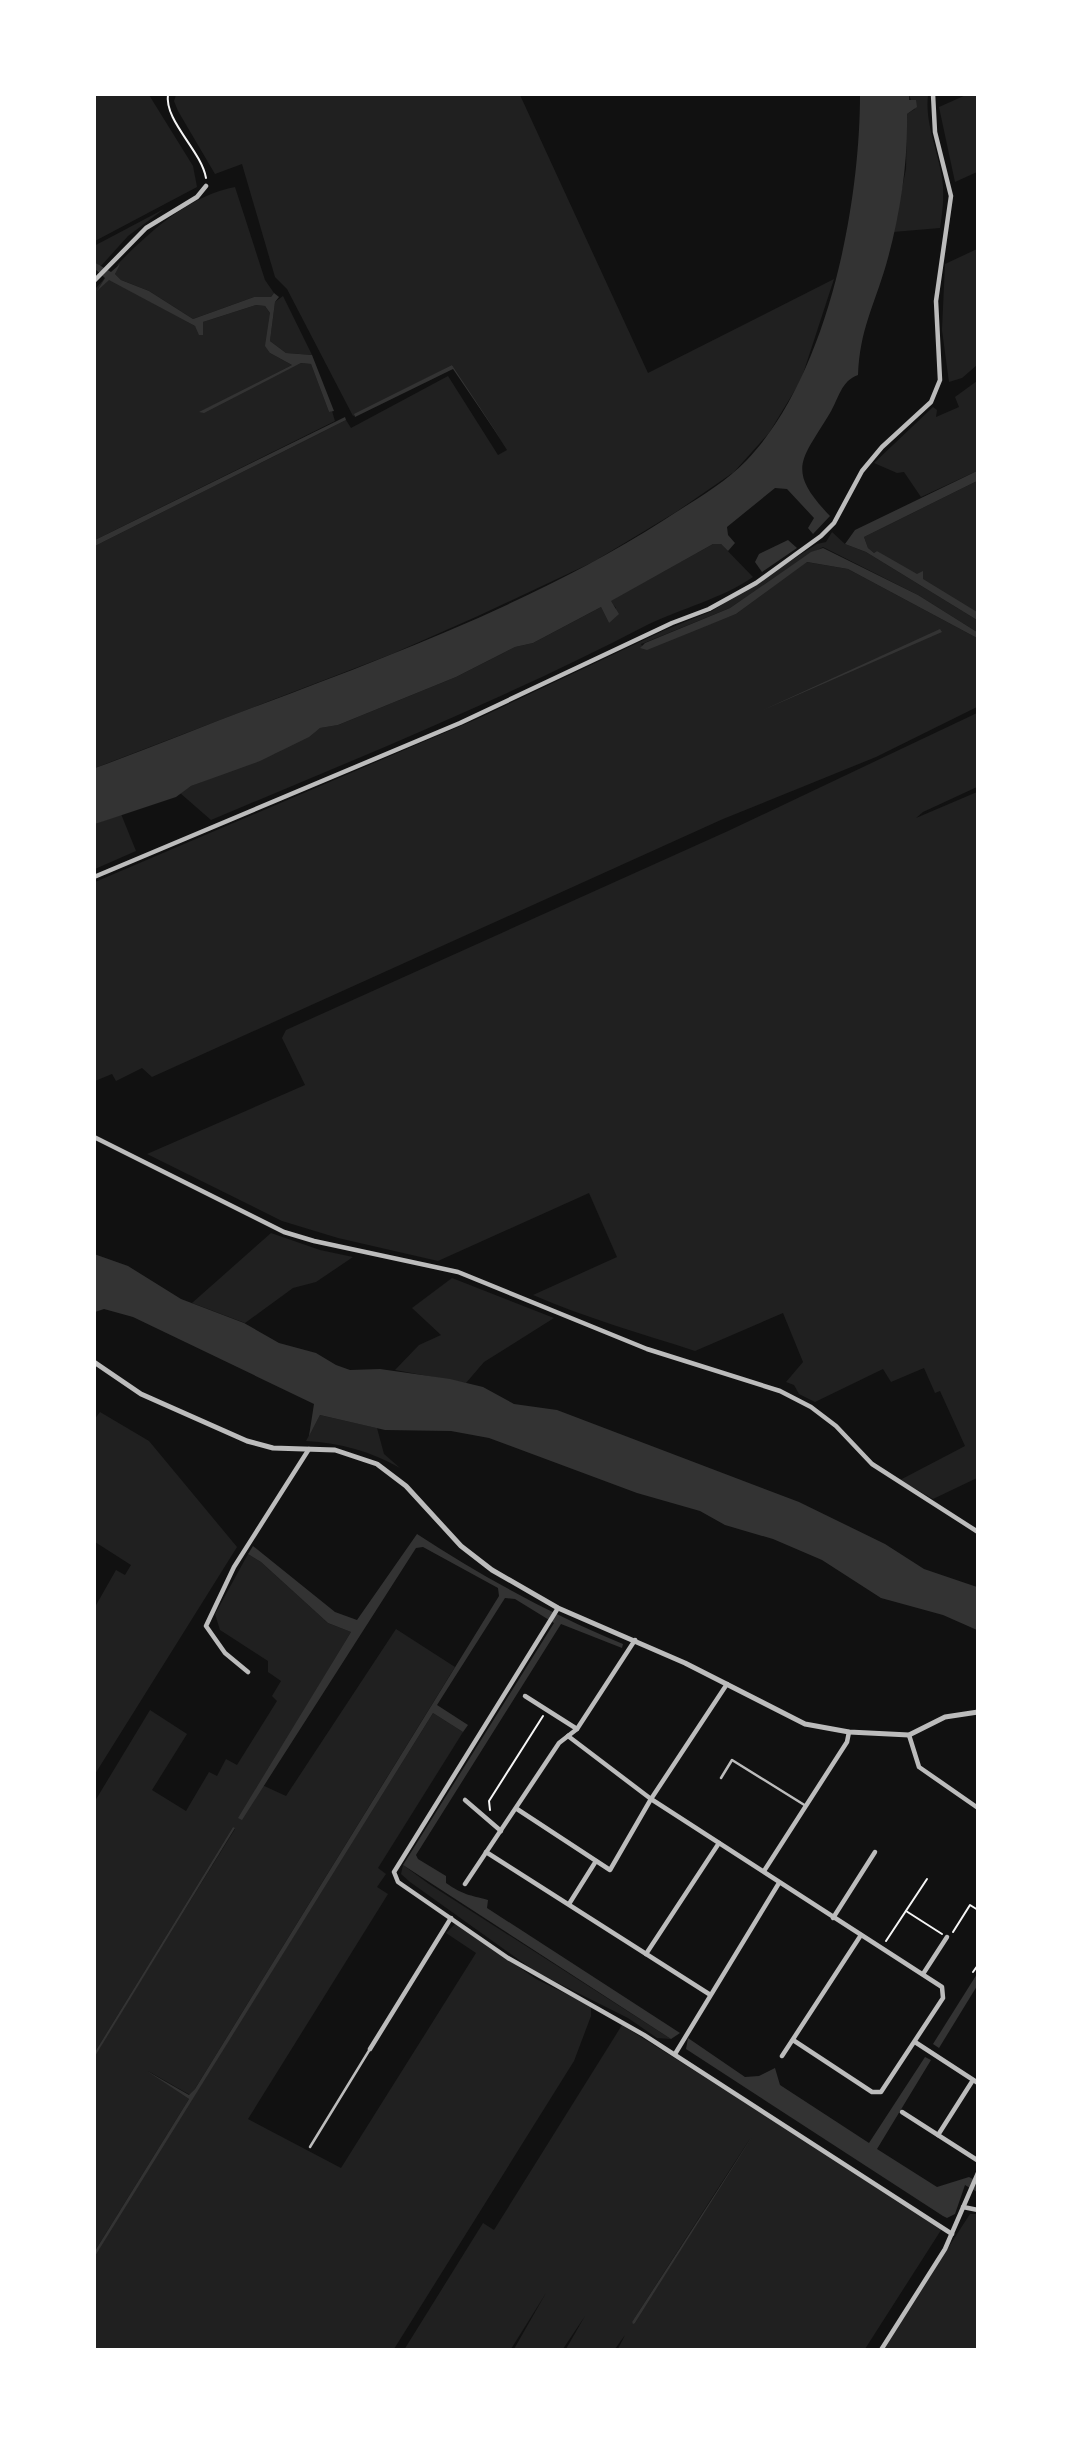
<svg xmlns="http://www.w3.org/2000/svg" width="1072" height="2444" font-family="Mulish,sans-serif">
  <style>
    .green { fill: #202020; fill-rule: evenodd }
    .water { fill: #333 }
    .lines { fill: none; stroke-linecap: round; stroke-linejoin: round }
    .path { stroke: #f5f5f5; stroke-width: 2 }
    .service { stroke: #bcbcbc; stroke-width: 2.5 }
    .minor { stroke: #bcbcbc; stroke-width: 4.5 }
    .tertiary { stroke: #bcbcbc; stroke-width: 5 }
  </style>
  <rect width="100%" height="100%" fill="#111"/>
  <g class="green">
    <polygon points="94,95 149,95 193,166 197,187 95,241"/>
    <polygon points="176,95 520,95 648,373 834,279 801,380 769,433 734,472 676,512 593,562 478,616 392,654 95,768 95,546 346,420 351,428 448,376 498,455 507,450 452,365 353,416 287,289 275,277 242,164 215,174 178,111 174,101"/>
    <path d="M909 95H928C925 122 936 145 941 172 945 191 943 209 940 228L893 232 906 169 907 114 915 109Z"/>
    <polygon points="966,95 977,95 977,172 955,182 939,107"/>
    <path d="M235 187 265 280 274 293 271 297H254L193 319 149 291 121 280 115 274 118 265 116 266C148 233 188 196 235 187Z"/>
    <polygon points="164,209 128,236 100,267 95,262 94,246"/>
    <polygon points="977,249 977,365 962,378 949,382 942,330 945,264"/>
    <polygon points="105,278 98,290 109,279 195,326 202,335 203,322 256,305 265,306 270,313 270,353 292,365 200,412 301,363 311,364 329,412 332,411 335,421 95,540 95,289"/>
    <polygon points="283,296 312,355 286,353 270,341 275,302"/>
    <polygon points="977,381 977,471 921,497 904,472 897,473 874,463 933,407 937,410 936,417 959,407 955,397"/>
    <polygon points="977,481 977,616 877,551 874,553 868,548 864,537"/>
    <polygon points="832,532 845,544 866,552 977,620 977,632 918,595 823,547 806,556 730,608 644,643 641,644 644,649 736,614 806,562 848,569 977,638 977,707 876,757 723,819 152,1077 142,1068 116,1081 112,1074 95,1081 95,882 477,719 665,630 712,611 817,544 826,542"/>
    <path d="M713 544H721L753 577C721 599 682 608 647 625 505 699 358 758 211 820L180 793 191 786 276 753 320 728 338 725 456 677 515 647 533 643 601 607 609 623 616 608 610 601Z"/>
    <path d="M977 713V787L923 812 916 818 977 792V1478L933 1499 900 1480 965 1446 940 1391 935 1393 924 1368 891 1382 883 1369 815 1402 799 1394 794 1385 786 1382 803 1362 783 1313 695 1351C640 1333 586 1318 533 1295L617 1257 589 1193 438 1261 338 1238 282 1221 147 1154 305 1085 282 1038 286 1030 728 831Z"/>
    <polygon points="121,814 136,851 95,869 95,824"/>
    <polygon points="271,1233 320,1250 353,1257 316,1282 293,1288 245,1323 192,1303"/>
    <polygon points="452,1278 554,1318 484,1362 466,1383 395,1370 419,1345 441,1335 412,1308"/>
    <polygon points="100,1412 149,1441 237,1547 95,1774 95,1607 116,1570 125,1575 131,1565 95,1542 94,1420"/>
    <path d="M320 1415 377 1428 384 1454 400 1468C370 1451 341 1443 306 1441Z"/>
    <polygon points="248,1554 261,1562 328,1623 351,1632 260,1784 286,1796 396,1629 455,1667 195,2089 190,2095 148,2071 189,2099 95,2251 94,2056 235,1829 233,1827 95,2052 95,1801 150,1710 187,1734 152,1790 186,1811 209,1772 217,1776 226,1759 237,1765 277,1701 272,1696 281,1681 268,1672 268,1661 220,1630 215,1614"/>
    <polygon points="433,1713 463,1732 378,1868 386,1874 377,1887 388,1894 248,2119 341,2168 476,1953 446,1933 456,1923 536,1979 591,2006 591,2016 574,2061 394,2349 95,2349 94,2256"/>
    <polygon points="403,1865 429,1884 671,2039 657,2038 628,2018 536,1972 410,1882 401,1874"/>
    <path d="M622 2025 943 2227 865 2349H618L625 2335 615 2349H566L585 2316 563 2349H514L546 2293 511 2349 404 2350 483 2223 494 2230ZM751 2137 635 2323H632V2322Z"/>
    <polygon points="970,2214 977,2214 977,2349 882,2350"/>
  </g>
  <g class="water">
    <path d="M860 95H909V100H916L917 107 907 114C908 164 900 216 886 265 874 306 860 329 858 375 841 381 839 398 830 413 802 460 785 469 830 516L813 534 808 528 814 518 787 489 775 488 727 527 728 535 735 543 728 551 721 544H713L611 601 619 614 609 623 601 607 533 643 515 647 456 677 338 725 320 728 309 737 260 761 191 786 176 797 95 824V768C149 749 203 726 257 706 395 654 539 600 664 520 691 502 723 485 746 461 827 377 860 208 860 95Z"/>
    <polygon points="94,262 111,272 120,264 115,274 121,280 149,291 193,319 254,297 271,297 274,293 279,297 275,302 270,341 286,353 312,355 334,411 329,412 311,364 301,363 204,413 199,412 292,365 270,353 265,346 270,313 265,306 256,305 203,322 203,335 199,335 195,326 109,280 97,291 105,278 95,269"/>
    <polygon points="452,365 502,441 453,369 355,417 354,414"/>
    <polygon points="345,417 346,420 95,546 95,540"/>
    <polygon points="977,471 977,481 864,537 868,548 874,553 877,551 917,574 923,571 923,579 977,612 977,620 866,552 845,544 855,530"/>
    <polygon points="788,540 797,548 762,572 755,562 759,554"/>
    <polygon points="823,548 918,595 977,632 977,638 848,569 807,562 736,614 647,650 640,648 645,643 730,608 811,552"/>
    <polygon points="940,629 942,632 761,711"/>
    <polygon points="94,1254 128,1266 181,1299 244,1323 279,1343 316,1353 336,1365 350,1370 380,1369 450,1379 483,1387 514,1404 557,1410 799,1502 885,1544 924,1569 977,1587 977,1630 943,1615 881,1598 822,1560 773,1539 725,1525 700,1511 637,1493 489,1438 451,1431 385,1430 320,1415 309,1436 314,1404 133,1317 104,1309 95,1312"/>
    <path d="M417 1534C483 1577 550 1614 623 1644L622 1648 561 1624 416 1855 418 1859 446 1876V1883C463 1895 470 1895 488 1900L487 1908 680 2033 671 2039 403 1865 554 1623 515 1599 505 1598 437 1705 468 1725 463 1732 433 1713 95 2256V2251L189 2099 147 2071 189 2095 195 2089 499 1596 498 1588 423 1547 416 1548 242 1820 238 1818 351 1632 328 1623 261 1562 248 1554 253 1546 335 1612 357 1620Z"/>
    <polygon points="233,1827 235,1828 95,2056 95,2052"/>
    <polygon points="977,1974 977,1986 939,2048 933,2044"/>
    <polygon points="688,2038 745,2077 759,2076 775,2068 780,2085 869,2143 925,2057 931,2060 877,2149 937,2187 969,2177 977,2181 977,2192 965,2185 955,2214 947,2218 943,2216 686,2049"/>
    <polygon points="752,2137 635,2323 633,2324 632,2322"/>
  </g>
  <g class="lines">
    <g class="path">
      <path d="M168 94C164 121 201 150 206 178"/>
      <polyline points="490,1810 489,1801 543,1716"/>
      <polyline points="906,1911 942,1934"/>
      <polyline points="953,1932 970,1905 978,1910"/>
      <polyline points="886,1941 927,1879"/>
      <polyline points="973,1972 978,1965"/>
    </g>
    <g class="service">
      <polyline points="721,1778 732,1760 806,1806"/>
      <polyline points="310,2147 370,2049"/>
    </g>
    <g class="minor">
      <polyline points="94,281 146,228 197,197 206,186"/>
      <polyline points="94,877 460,723 672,623 709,609 756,583 821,536 834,523 862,471 882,447 931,402 940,380 936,301 951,196 935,132 933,94"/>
      <polyline points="94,1137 284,1232 314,1241 458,1272 647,1349 780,1391 811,1407 836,1426 872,1464 978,1532"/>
      <polyline points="558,1608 394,1872 398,1882 508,1958 644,2035 952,2234"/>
      <polyline points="248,1672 225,1653 206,1626 234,1567 309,1449"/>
      <polyline points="525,1696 577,1729"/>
      <polyline points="909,1735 919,1767 978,1808"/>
      <polyline points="568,1736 651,1799 942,1987 943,1998 881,2092 872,2092 793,2040"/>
      <polyline points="465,1800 501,1831"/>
      <polyline points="517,1809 610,1870 651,1799 727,1684"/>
      <polyline points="486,1852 709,1994"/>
      <polyline points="764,1871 847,1742 849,1732"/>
      <polyline points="465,1884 559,1743 577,1729 635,1640"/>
      <polyline points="569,1904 596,1861"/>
      <polyline points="833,1918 875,1852"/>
      <polyline points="646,1954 719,1843"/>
      <polyline points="923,1974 947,1937"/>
      <polyline points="915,2042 978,2083"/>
      <polyline points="370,2049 451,1918"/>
      <polyline points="675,2054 779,1883"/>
      <polyline points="782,2056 861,1935"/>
      <polyline points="902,2112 977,2160"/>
      <polyline points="938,2135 973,2080"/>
      <polyline points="963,2207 978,2210"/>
      <polyline points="881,2350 945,2249 978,2173"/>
    </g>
    <polyline class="tertiary" points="94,1362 141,1394 247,1441 273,1448 335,1450 377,1464 406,1486 461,1546 492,1570 558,1608 685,1663 805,1724 849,1732 909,1735 945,1717 978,1712"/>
  </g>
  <rect width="1072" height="2444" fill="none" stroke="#ffffff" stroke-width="192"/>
</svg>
